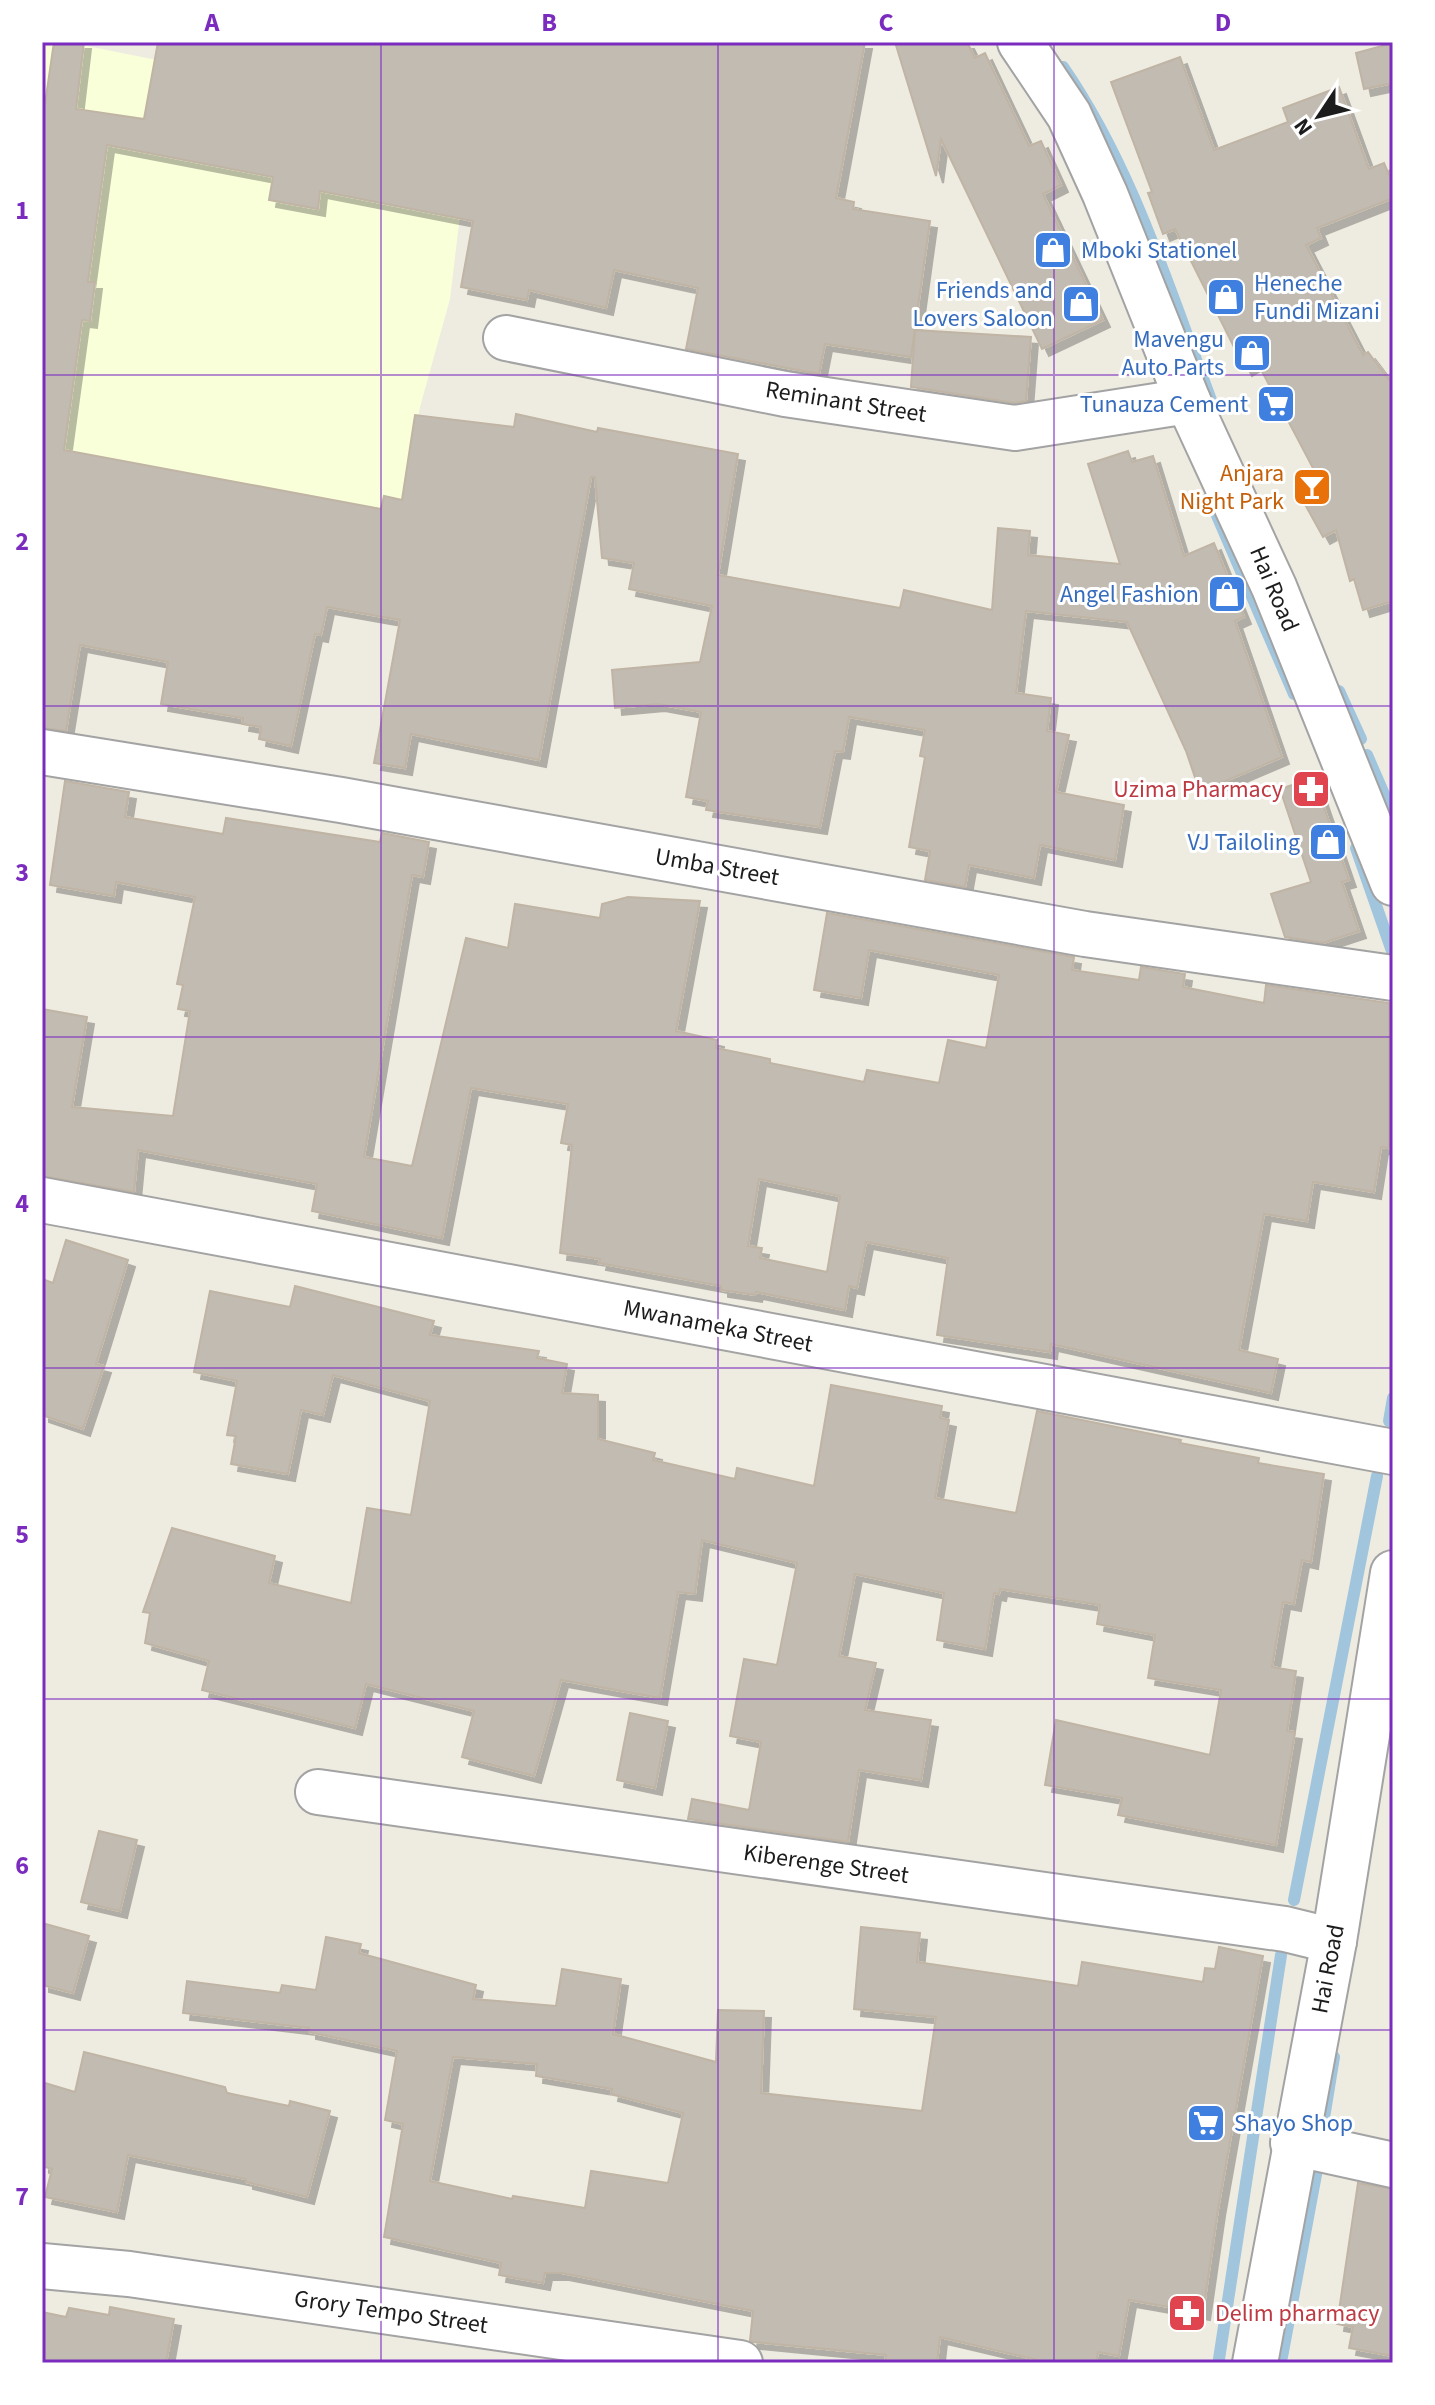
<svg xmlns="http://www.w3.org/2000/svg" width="1435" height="2405" font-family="'Source Sans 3',sans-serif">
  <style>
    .education { fill: #f9ffd9 }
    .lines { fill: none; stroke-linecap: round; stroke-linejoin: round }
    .stream { stroke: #a1c5dd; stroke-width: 12 }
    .building { fill: #c2bbb1; stroke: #c0b4a4; stroke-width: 2; fill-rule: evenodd; filter: url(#shadow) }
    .minor-casing { stroke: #a3a3a3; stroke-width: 48 }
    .tertiary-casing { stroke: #a3a3a3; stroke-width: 48 }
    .minor { stroke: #fff; stroke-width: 44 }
    .tertiary { stroke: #fff; stroke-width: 44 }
    .grid { fill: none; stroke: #7b2cbf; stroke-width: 2; stroke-opacity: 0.55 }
    .labels { text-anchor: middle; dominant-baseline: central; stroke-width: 6; stroke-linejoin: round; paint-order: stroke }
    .shop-label { font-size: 24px; fill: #366cbe; stroke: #fff; text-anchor: end }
    .street-label { font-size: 24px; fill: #1c1c1c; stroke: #fff }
    .food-label { font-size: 24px; fill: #c56008; stroke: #fff; text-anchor: end }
    .health-label { font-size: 24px; fill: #be3a42; stroke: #fff; text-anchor: end }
    .neatline { fill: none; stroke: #7b2cbf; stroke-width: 3 }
    .grid-label { font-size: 26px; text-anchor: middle; font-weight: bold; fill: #7b2cbf }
  </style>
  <defs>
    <filter id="shadow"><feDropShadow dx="7" dy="7" stdDeviation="0" flood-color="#0004"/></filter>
  </defs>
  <rect width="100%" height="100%" fill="#eeece1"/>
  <polygon class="education" points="42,42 67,42 471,123 450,299 420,407 402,500 393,581 42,498"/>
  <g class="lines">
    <g class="stream">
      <path d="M1063 67C1132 167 1168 286 1211 400"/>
      <polyline points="1209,497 1294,694"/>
      <polyline points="1339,691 1361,739"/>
      <polyline points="1367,755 1393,815"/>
      <polyline points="1356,848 1393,954"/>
      <polyline points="1389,1421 1393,1398"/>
      <polyline points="1294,1900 1377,1476"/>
      <polyline points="1321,2136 1334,2057"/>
      <polyline points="1282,2357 1318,2164"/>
      <polyline points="1219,2359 1281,1955"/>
    </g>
  </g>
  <g class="building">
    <polygon points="54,42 84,42 76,109 144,119 158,42 865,42 836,198 854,202 853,209 930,221 911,357 825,344 819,374 686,349 698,288 614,270 606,308 529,290 527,300 461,287 473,221 320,191 318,209 269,200 273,177 107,145 88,282 95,282 90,321 82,320 64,450 381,509 384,496 402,500 415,415 514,427 516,414 597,432 598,428 738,454 718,575 900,608 904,590 992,610 998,528 1030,531 1028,555 1120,564 1088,464 1128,451 1132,462 1153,456 1184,556 1214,543 1244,617 1235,621 1282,757 1200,792 1186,751 1127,622 1026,611 1016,693 1051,698 1047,731 1069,735 1056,792 1124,805 1115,860 1040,845 1034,878 969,865 965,887 925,880 930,851 909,847 925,757 920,756 925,730 849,717 843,752 835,751 820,827 706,810 708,801 686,797 701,712 658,704 615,708 612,670 700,662 712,606 629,589 634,563 602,558 595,477 591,477 539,760 411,734 405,768 374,763 400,620 327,607 321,635 315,634 291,746 259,739 261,727 242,724 243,718 161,704 168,662 80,645 66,731 42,728 42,104 45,104"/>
    <polygon points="895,42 967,42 975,58 985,53 1029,146 1041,141 1061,185 1043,194 1103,320 1042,349 941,139 936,176"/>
    <polygon points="1393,43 1393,83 1364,89 1356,53"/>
    <polygon points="1180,57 1214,150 1288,122 1283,108 1339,87 1369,169 1384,163 1393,184 1393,198 1317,228 1321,238 1306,245 1363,355 1368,352 1393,385 1393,601 1363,610 1354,579 1350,581 1336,530 1323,537 1302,499 1323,487 1257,362 1245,369 1175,229 1163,234 1148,193 1152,192 1111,82"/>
    <polygon points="915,330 1031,337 1026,401 1015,403 911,387"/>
    <polygon points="1314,778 1349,880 1342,882 1359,931 1323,943 1285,937 1271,894 1311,882 1280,789"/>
    <path d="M65 781 129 792 125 817 223 834 226 818 380 842 382 833 429 842 423 877 412 875 364 1157 412 1166 466 938 508 948 515 904 600 918 602 904 628 897 700 901 676 1031 717 1040 716 1048 770 1059V1063L864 1082 867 1070 939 1083 948 1040 986 1048 999 975 869 950 861 998 814 990 827 913 1074 957 1072 970 1139 980 1141 967 1185 974 1183 987 1264 1003 1266 985 1389 1003V1148L1381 1147 1374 1192 1313 1182 1307 1221 1264 1214 1239 1350 1278 1359 1271 1393 1051 1344 1050 1352 937 1335 948 1258 866 1242 857 1288 849 1286 845 1310 756 1292 755 1295 721 1290V1286L599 1263 600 1259 560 1253 572 1145 561 1143 568 1104 471 1088 442 1238 312 1211 317 1184 138 1150 134 1192 42 1176V1009L87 1017 72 1107 173 1116 190 1011 178 1009 183 985 177 984 195 897 116 882 114 896 50 885ZM759 1179 840 1196 827 1272 760 1258 762 1248 748 1246Z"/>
    <polygon points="66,1240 128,1260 96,1364 104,1366 83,1429 42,1415 42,1279 53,1283"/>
    <polygon points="295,1286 434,1321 430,1335 539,1351 537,1358 567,1364 562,1393 598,1395 598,1439 655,1453 653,1460 735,1479 737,1468 814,1486 831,1385 942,1406 940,1418 949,1420 935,1498 1016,1513 1037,1411 1181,1440 1180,1443 1259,1458 1258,1463 1324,1474 1311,1562 1302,1560 1294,1604 1283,1602 1272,1667 1296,1671 1287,1731 1295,1732 1276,1845 1118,1815 1122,1798 1045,1785 1056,1720 1210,1755 1221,1690 1148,1678 1155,1635 1097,1624 1100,1605 1000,1589 999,1594 994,1593 985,1649 937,1640 944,1593 855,1574 839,1656 876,1663 865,1710 931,1720 921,1780 859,1770 848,1842 688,1819 692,1799 749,1810 761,1742 730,1736 744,1659 777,1665 797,1563 702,1540 695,1594 678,1592 660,1698 561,1680 534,1776 462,1757 474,1711 366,1684 355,1728 202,1690 209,1661 145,1643 150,1613 143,1612 172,1528 275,1556 269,1583 351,1603 367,1508 411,1515 430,1401 333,1375 323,1415 301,1410 288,1474 231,1464 236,1436 227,1435 237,1381 194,1372 210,1291 290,1307"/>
    <polygon points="630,1713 668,1721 655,1788 617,1780"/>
    <polygon points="99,1831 137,1840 120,1911 81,1902"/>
    <polygon points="42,1923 89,1936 73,1993 42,1985"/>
    <path d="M861 1927 920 1933 917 1962 1078 1986 1082 1962 1203 1982 1205 1968 1215 1969 1219 1947 1263 1956 1218 2209 1203 2313 1129 2300 1119 2356 1098 2352 1096 2363H1050L940 2337 937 2363H885L886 2355 753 2342 750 2341 753 2311 562 2273H545L543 2283 499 2275 501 2263 384 2237 403 2124 385 2120 397 2051 309 2032V2028L183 2013 187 1981 280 1993 282 1985 316 1990 326 1937 361 1944 359 1953 476 1985 473 1999 556 2006 562 1969 621 1979 613 2034 716 2062 718 2010 764 2011 761 2093 922 2111 936 2017 854 2009ZM453 2057 537 2064 536 2076 612 2089 611 2094 683 2113 668 2183 591 2171 585 2208 513 2196 512 2199 430 2181Z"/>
    <polygon points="84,2052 225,2087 227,2093 289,2106 290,2101 330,2111 307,2197 246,2182 246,2179 128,2155 117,2212 45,2197 52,2169 42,2166 42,2082 75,2092"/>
    <polygon points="1358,2183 1393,2189 1393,2356 1349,2348 1353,2327 1337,2324"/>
    <polygon points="110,2307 174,2319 166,2363 42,2363 42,2312 66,2317 69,2308 109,2315"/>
  </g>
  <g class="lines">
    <g class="minor-casing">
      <g id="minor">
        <polyline points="506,338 785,394 1015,428 1188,401"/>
        <polyline points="42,752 341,800 1085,934 1393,978"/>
        <polyline points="42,1200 1393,1452"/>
        <polyline points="318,1792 1285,1929 1334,1941"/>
        <polyline points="1293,2143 1393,2165"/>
        <polyline points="42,2266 129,2274 740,2363"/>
      </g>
    </g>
    <g class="tertiary-casing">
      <g id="tertiary">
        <polyline points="1020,42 1069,115 1105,194 1188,401 1274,587 1393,883"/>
        <polyline points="1255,2363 1334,1941 1393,1573"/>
      </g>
    </g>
    <use href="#minor" class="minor"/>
    <use href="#tertiary" class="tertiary"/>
  </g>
  <path class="grid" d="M381 42V2363M718 42V2363M1054 42V2363M42 375H1393M42 706H1393M42 1037H1393M42 1368H1393M42 1699H1393M42 2030H1393"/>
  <defs>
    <g id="shop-square" transform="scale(2)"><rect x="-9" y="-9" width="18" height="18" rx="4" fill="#3f7fe0" stroke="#fff"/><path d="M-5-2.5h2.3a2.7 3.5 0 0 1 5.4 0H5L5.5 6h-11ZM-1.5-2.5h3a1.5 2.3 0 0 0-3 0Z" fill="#fff"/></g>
    <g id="supermarket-square" transform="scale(2)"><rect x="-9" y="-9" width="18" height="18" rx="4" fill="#3f7fe0" stroke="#fff"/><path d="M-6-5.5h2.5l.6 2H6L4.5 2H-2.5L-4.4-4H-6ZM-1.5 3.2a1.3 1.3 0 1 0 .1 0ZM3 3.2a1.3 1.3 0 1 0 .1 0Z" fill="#fff"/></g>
    <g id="bar-square" transform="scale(2)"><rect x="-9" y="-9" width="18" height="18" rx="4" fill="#e8710a" stroke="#fff"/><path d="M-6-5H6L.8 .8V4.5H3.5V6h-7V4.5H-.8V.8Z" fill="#fff"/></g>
    <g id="pharmacy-square" transform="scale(2)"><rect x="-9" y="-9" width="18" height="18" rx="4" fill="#e0444e" stroke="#fff"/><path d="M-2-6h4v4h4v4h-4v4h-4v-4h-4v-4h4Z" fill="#fff"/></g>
  </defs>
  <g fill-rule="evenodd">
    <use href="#shop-square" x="1053" y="250"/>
    <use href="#shop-square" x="1226" y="297"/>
    <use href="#shop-square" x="1081" y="304"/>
    <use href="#shop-square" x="1252" y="353"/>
    <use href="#supermarket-square" x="1276" y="404"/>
    <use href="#bar-square" x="1312" y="487"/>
    <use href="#shop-square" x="1227" y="594"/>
    <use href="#pharmacy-square" x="1311" y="789"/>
    <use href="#shop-square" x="1328" y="842"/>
    <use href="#supermarket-square" x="1206" y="2123"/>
    <use href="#pharmacy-square" x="1187" y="2313"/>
  </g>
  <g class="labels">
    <g class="shop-label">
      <text x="1081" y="250" text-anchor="start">Mboki Stationel</text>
      <text x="1254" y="283" text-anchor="start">Heneche<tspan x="1254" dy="28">Fundi Mizani</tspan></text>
      <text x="1053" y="290">Friends and<tspan x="1053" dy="28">Lovers Saloon</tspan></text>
      <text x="1224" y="339">Mavengu<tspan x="1224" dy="28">Auto Parts</tspan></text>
      <text x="1248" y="404">Tunauza Cement</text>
      <text x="1199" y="594">Angel Fashion</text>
      <text x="1300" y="842">VJ Tailoling</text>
      <text x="1234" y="2123" text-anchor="start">Shayo Shop</text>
    </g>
    <g class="street-label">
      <text transform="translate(846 402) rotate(9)">Reminant Street</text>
      <text transform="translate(1274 589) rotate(67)">Hai Road</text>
      <text transform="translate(717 867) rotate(10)">Umba Street</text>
      <text transform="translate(718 1326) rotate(11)">Mwanameka Street</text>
      <text transform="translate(826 1864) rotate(8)">Kiberenge Street</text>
      <text transform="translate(1328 1969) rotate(-79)">Hai Road</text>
      <text transform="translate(391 2312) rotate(8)">Grory Tempo Street</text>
    </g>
    <g class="food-label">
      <text x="1284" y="473">Anjara<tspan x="1284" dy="28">Night Park</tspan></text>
    </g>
    <g class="health-label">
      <text x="1283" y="789">Uzima Pharmacy</text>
      <text x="1215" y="2313" text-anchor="start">Delim pharmacy</text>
    </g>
  </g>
  <rect width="1435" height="2405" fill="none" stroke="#ffffff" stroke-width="88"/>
  <g transform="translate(1319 116) rotate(235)" stroke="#ffffff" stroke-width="6" paint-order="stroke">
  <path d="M0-6L14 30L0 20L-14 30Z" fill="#1c1c1c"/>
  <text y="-12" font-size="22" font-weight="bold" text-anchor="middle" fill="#1c1c1c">N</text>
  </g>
  <rect x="44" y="44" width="1347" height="2317" class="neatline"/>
  <g class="grid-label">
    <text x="212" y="31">A</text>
    <text x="549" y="31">B</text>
    <text x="886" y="31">C</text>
    <text x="1223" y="31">D</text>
    <text x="22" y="219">1</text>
    <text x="22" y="550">2</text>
    <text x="22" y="881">3</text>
    <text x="22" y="1212">4</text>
    <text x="22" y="1543">5</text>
    <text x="22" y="1874">6</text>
    <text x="22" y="2205">7</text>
  </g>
</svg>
